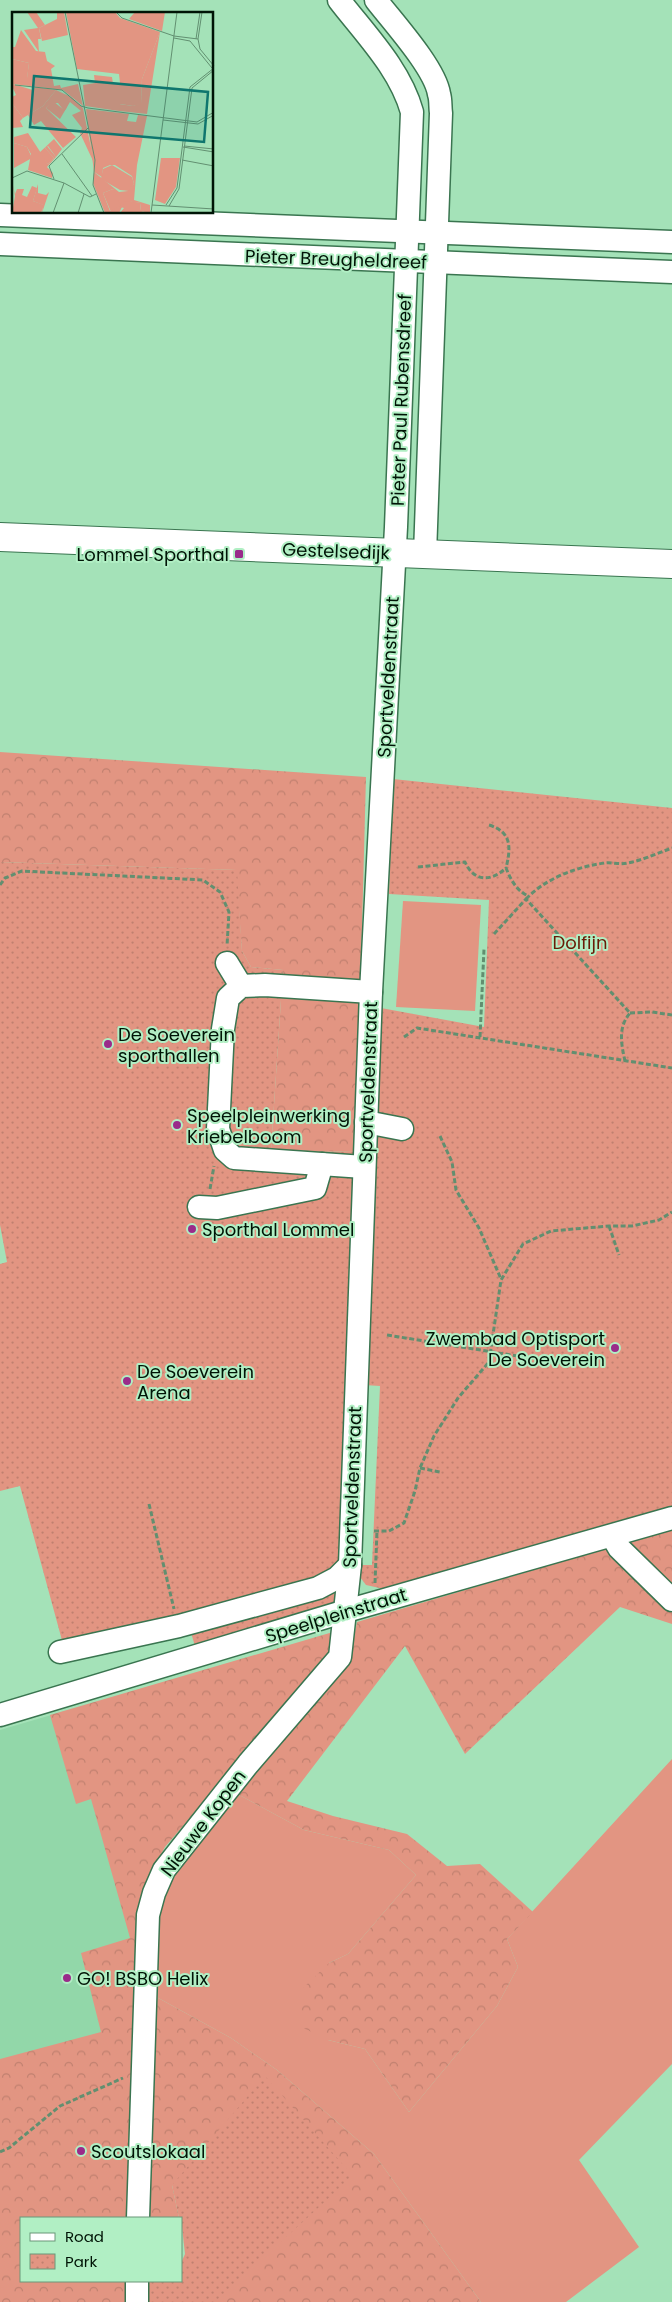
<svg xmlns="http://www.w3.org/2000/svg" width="672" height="2302" font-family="Poppins,sans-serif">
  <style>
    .built { fill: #92d7a9 }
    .grass { fill: #e29582 }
    .forest { fill: url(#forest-crowns) }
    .park { fill: url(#park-dots) }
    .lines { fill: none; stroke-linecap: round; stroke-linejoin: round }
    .minor-casing { stroke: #3a7550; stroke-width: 25 }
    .major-casing { stroke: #3a7550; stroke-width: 30 }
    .path { stroke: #628f70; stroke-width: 3; stroke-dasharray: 5 2.5; stroke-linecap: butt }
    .minor { stroke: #fff; stroke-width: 22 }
    .major { stroke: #fff; stroke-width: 28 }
    .poi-dot { fill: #9a2b8a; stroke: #b1efc4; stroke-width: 2 }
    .labels { text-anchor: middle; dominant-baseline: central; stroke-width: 4; stroke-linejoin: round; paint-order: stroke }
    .street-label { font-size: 18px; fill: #001406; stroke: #b1efc4 }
    .poi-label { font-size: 18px; fill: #001406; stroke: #b1efc4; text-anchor: start }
    .park-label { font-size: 18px; fill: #691b07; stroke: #b1efc4 }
    .inset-road { fill: none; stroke: #629071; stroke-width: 1 }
    .view { fill: #0f766e; fill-opacity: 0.15; stroke: #0f766e; stroke-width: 2.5 }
    .inset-edge { fill: none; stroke: #001406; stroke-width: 2.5 }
  </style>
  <defs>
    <pattern id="forest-crowns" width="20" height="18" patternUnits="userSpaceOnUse" patternTransform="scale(1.25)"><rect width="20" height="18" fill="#e29582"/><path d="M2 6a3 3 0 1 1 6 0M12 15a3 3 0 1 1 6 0" fill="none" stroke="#c0806f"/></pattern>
    <pattern id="park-dots" width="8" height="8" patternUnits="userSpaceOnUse" patternTransform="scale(1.25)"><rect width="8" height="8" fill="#e29582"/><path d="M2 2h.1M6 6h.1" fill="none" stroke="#c0806f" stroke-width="1.8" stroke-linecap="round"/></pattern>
  </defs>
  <rect width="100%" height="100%" fill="#a4e2b8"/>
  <polygon class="built" points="65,1711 137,1898 133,2057 0,2132 0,1730"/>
  <g class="grass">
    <polygon points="403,901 481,905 475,1011 396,1007"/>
    <polygon points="672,1759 672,2064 579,2160 639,2247 566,2302 481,2302 374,2154 277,2070 231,2038 151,1994 155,1906 169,1867 232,1791 304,1830 389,1850 416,1875 348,1954 329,1963 328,2040 365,2049 409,2112 497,2006 518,1967 507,1939"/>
  </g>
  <g class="forest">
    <polygon points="0,752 366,777 356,1152 271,1150 283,970 251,967 242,951 236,870 0,862"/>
    <polygon points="672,1529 672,1624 620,1607 465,1754 405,1646 287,1801 333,1816 407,1834 447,1866 480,1864 533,1912 507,1939 518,1967 497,2006 409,2112 365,2049 328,2040 299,2026 302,1989 329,1963 348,1954 416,1875 389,1850 304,1830 232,1791 352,1647 357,1622"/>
    <polygon points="333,1632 327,1658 165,1847 150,1875 131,2218 21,2218 21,2281 129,2281 128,2302 0,2302 0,2059 101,2032 81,1953 130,1938 91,1799 76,1804 50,1715"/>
    <polygon points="151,1994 231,2038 277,2070 374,2154 481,2302 214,2302 352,2176 172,2185 179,2218 144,2218"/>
  </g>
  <g class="park">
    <polygon points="393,779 672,808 672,1512 384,1589 366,1585 360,1577 356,1565 372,1565 380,1386 364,1385 381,1008 484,1027 489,900 389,894"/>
    <polygon points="0,862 237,870 242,951 251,967 283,970 271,1150 356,1152 338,1599 326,1610 195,1646 186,1616 63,1644 20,1486 0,1491 0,1264 7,1262 0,1225"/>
    <polygon points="265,2076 353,2176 215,2302 144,2302 143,2281 181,2281 181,2263 185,2254 181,2218 179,2218 172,2185"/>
  </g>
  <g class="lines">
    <g class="minor-casing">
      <g id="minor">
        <path d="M376 0C393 22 435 68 439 94 441 100 440 107 441 113L425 554"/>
        <polyline points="0,215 672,242"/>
        <polyline points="0,244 672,272"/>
        <polyline points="227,963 241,986"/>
        <polyline points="366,1122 402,1129"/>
        <polyline points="364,1167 234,1158 225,1150 218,1129 223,1029 228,998 241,986 265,985 371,992"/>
        <polyline points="199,1207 217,1208 315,1188 322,1164"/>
        <polyline points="612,1536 619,1548 672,1600"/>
        <polyline points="60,1652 179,1626 318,1588 337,1578 350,1565"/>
        <polyline points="0,1715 346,1611 672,1518"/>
        <path d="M138 2218 148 1915 154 1893 164 1870 248 1764 340 1657 350 1565 371 992 396 527 412 112C400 69 366 35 339 0"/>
        <polyline points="137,2302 137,2281"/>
      </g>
    </g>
    <g class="major-casing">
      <polyline id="major" points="0,537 672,564"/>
    </g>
    <g class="path">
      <path d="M489 825C512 832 511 848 506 868"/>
      <path d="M418 867 465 862C474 882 491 882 506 868 511 880 516 890 528 896"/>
      <polyline points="0,885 5,878 22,871 203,880 220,892 229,912 227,946"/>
      <path d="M526 899C545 879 575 867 605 863 612 862 620 865 628 863 643 860 658 853 672 848"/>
      <path d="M494 934 526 899 630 1013C618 1027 621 1043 625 1061"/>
      <polyline points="630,1013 652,1012 672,1015"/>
      <polyline points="404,1037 417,1028 672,1068"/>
      <polyline points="480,1037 484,949"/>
      <polyline points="440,1136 452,1162 456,1190 479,1228 501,1279"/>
      <polyline points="210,1189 214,1166"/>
      <polyline points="609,1226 619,1255"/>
      <polyline points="387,1335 561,1363"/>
      <polyline points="420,1468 440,1472"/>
      <polyline points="149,1504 174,1609"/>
      <polyline points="374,1531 389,1531 404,1523 415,1491 420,1468 434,1436 458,1398 489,1362 501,1280 523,1244 551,1231 609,1226 632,1226 659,1220 672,1212"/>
      <polyline points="375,1583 377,1531"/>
      <polyline points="0,2152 9,2148 60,2106 123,2078"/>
    </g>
    <use href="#minor" class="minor"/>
    <use href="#major" class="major"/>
  </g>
  <g class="poi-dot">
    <rect x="234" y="549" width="10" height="10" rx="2.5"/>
    <circle cx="108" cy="1044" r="5"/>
    <circle cx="177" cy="1125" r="5"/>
    <circle cx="192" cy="1229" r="5"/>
    <circle cx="615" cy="1348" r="5"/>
    <circle cx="127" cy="1381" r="5"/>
    <circle cx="67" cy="1978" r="5"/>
    <circle cx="81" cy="2151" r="5"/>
  </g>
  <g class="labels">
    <g class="street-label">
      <text transform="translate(336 259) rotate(2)">Pieter Breugheldreef</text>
      <text transform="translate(401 400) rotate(-88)">Pieter Paul Rubensdreef</text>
      <text transform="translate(336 551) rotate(2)">Gestelsedijk</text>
      <text transform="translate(388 677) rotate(-87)">Sportveldenstraat</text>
      <text transform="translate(368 1082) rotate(-88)">Sportveldenstraat</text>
      <text transform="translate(352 1487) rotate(-88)">Sportveldenstraat</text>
      <text transform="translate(336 1615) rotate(-17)">Speelpleinstraat</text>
      <text transform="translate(203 1823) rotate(-53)">Nieuwe Kopen</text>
    </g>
    <g class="poi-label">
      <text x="229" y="554" text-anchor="end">Lommel Sporthal</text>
      <text x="118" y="1034">De Soeverein<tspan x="118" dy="21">sporthallen</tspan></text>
      <text x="187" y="1115">Speelpleinwerking<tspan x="187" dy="21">Kriebelboom</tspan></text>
      <text x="202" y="1229">Sporthal Lommel</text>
      <text x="605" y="1338" text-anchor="end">Zwembad Optisport<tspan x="605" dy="21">De Soeverein</tspan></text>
      <text x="137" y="1371">De Soeverein<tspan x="137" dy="21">Arena</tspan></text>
      <text x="77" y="1978">GO! BSBO Helix</text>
      <text x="91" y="2151">Scoutslokaal</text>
    </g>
    <g class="park-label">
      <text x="580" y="942">Dolfijn</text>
    </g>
  </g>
  <g transform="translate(12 12)">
    <rect width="201" height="201" fill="#a4e2b8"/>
    <path d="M15 0H24L33 13 27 16 29 27H26L27 40 12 18 26 16ZM0 47 17 51 15 67 1 72ZM44 78 59 85 54 97 52 99 46 91H40L34 96 64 125 51 136 29 109 22 113 16 103 31 94ZM0 91 11 106 8 109 11 115 0 116ZM2 125V131L15 135 20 146 2 156ZM42 127 50 137 44 145 36 134 33 136 42 146 36 152 27 141ZM100 153 120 165 122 172 117 179 108 178 89 167 91 157ZM0 170 3 182 5 177H12L10 183 15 185 20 174 25 176 21 189 32 193 29 201H0L3 184ZM101 177 112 188 129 191 128 198 133 201H108L112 196 108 195 99 200 91 181Z" fill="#e29582"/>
    <path d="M45 0H52L56 23 30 29 27 16 45 7ZM123 0H153L150 19 117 7ZM9 18 24 39 33 40 35 49 43 54 39 57 42 74 48 73 49 76 66 72 71 94 51 78 1 72 24 79 23 75 44 78 31 94 11 106 0 91V85L4 83 0 74 3 64 15 66 17 51 0 47V35H3ZM148 20 135 102 107 99V92L121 94 129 91 130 67ZM59 85 71 96 82 151 68 121 70 116 60 103 69 99 58 90 48 107 34 96 41 89 52 98ZM16 121 36 152 42 146 33 136 35 134 44 145 35 155 41 161 40 166 16 158 19 142 15 135 2 131V125ZM149 146H168L164 175 153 192 143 188ZM103 153H125L122 188 138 193V201L128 199 129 191 113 189 107 201H93L81 171 82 160 107 180 116 179 122 172 120 164ZM101 177 109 194 98 199 91 181ZM26 172V181L34 183 37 180 30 201 31 193 21 189Z" fill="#e29582" fill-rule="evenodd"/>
    <path d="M54 0H103L108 6 148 20 130 67 129 92 121 94 108 92 107 99 73 94 71 73 83 71 82 63 100 65 101 72 108 71 107 62 65 57ZM19 75 30 78 37 86 29 92ZM74 97 117 102 115 109 124 110 126 103 135 104 125 153H98L91 156 90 165 82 160Z" fill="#e29582"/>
    <path class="inset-road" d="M53 0 83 148 81 173 92 201M104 0 110 6 162 24 186 27 188 37 202 54M162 26 178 29 200 56M184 27 188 0M186 27 190 0M3 73 50 78 69 94 76 96 185 110 202 100M151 108 186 112 202 103M172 134 202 137M171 135 202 140M50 142 80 184M170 148 202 154M0 166 15 159 52 171 78 185 84 182M42 167 37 154 76 116M140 193 202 197M154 193 165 176 178 75 202 56M157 194 167 177 180 76 202 58M41 201 52 171M66 201 72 182M139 201 165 0"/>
    <path class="view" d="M22 64 196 80 192 130 18 115Z"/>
    <rect width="201" height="201" class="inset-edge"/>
  </g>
  <rect x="20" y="2217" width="162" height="65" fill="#b1efc4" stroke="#6a9778"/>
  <rect x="30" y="2233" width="25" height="8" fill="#ffffff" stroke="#6a9778"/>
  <text x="65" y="2242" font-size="15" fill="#001406">Road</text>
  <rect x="30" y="2254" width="25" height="15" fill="url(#park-dots)" stroke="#6a9778"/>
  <text x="65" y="2267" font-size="15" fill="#001406">Park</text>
</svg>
